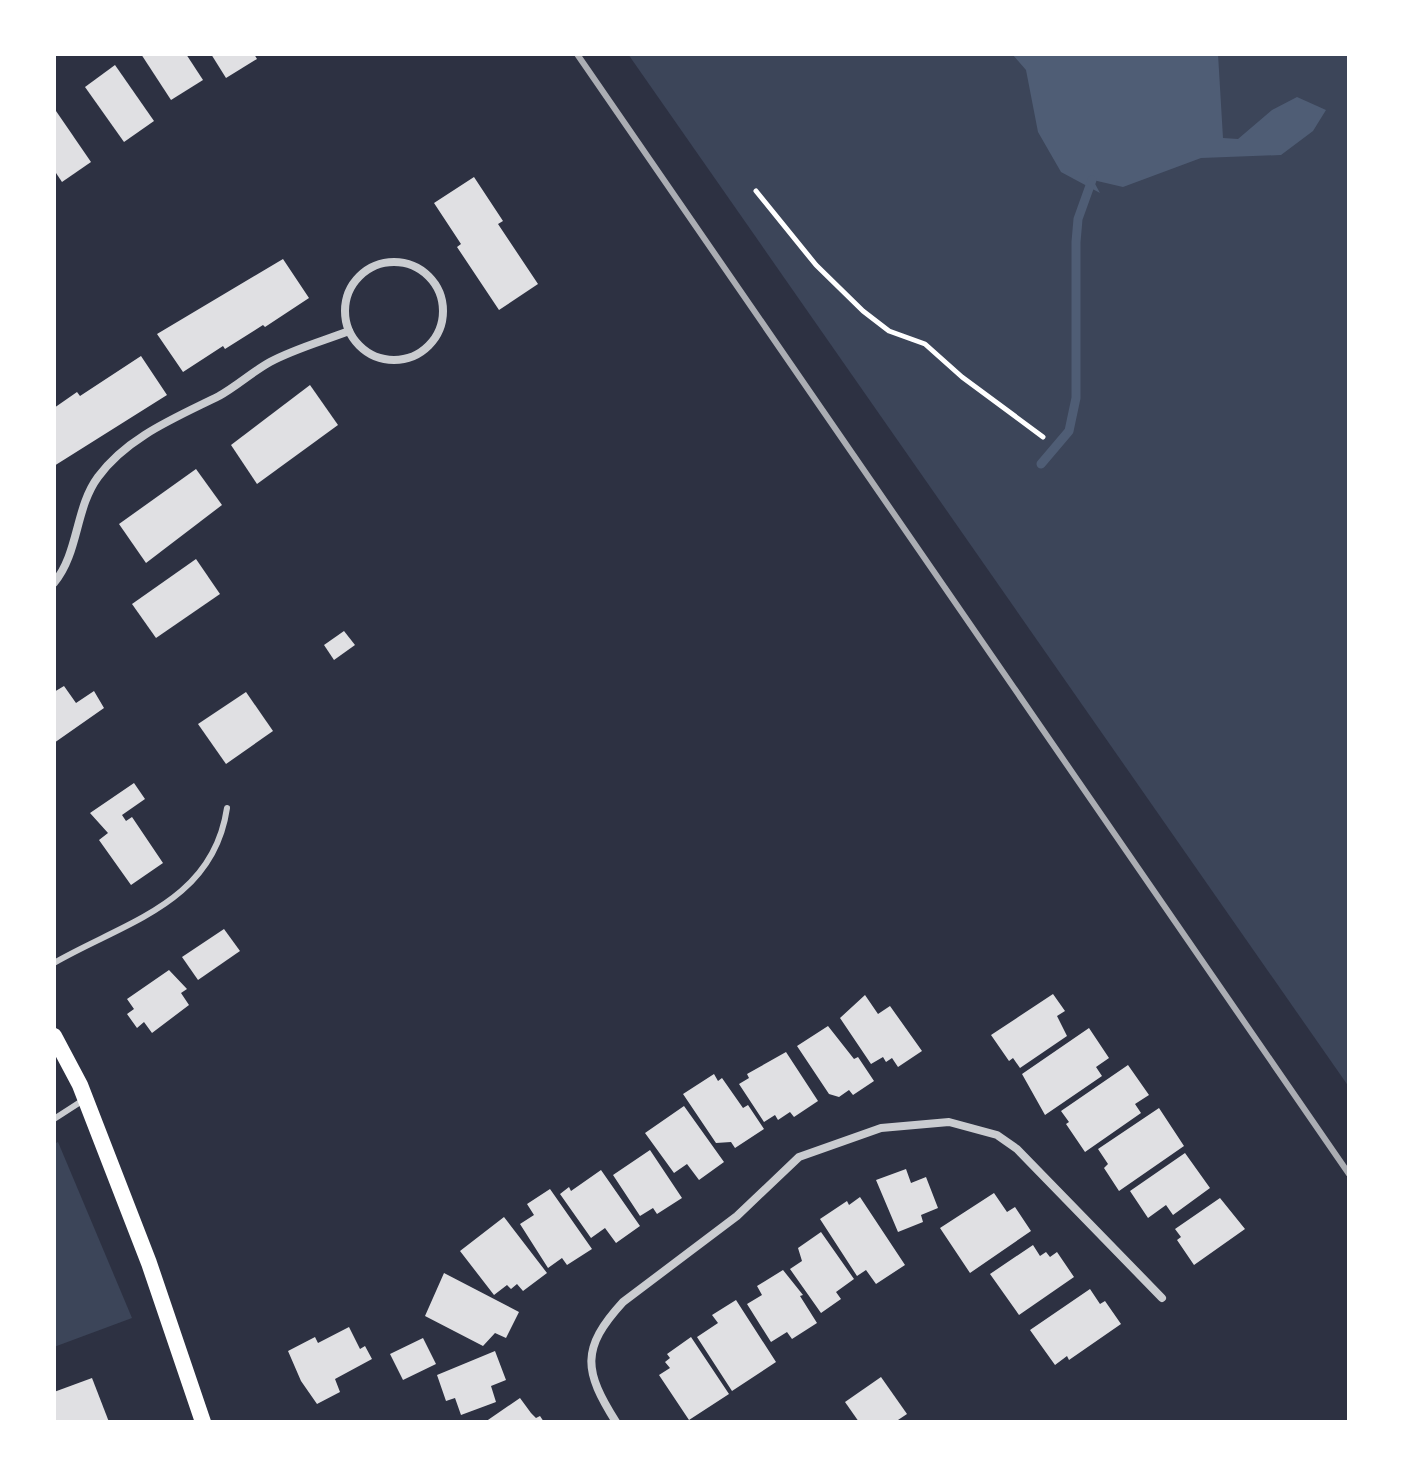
<svg xmlns="http://www.w3.org/2000/svg" width="1403" height="1476" font-family="Signika,sans-serif">
  <style>
    .green { fill: #3c4559 }
    .water { fill: #4f5d75 }
    .lines { fill: none; stroke-linecap: round; stroke-linejoin: round }
    .stream { stroke: #4f5d75; stroke-width: 9 }
    .building { fill: #e0e0e3 }
    .path { stroke: #fff; stroke-width: 5 }
    .service { stroke: #caccd0; stroke-width: 6 }
    .minor { stroke: #caccd0; stroke-width: 8 }
    .secondary { stroke: #fff; stroke-width: 16 }
    .rail { stroke: #abadb3; stroke-width: 6 }
  </style>
  <rect width="100%" height="100%" fill="#2d3142"/>
  <g class="green">
    <polygon points="628,54 1349,54 1349,1087"/>
    <polygon points="58,1142 132,1318 54,1347 54,1144"/>
  </g>
  <polygon class="water" points="1012,54 1218,54 1223,138 1238,139 1272,110 1297,97 1326,110 1313,131 1281,155 1201,158 1123,187 1093,180 1100,193 1061,172 1038,132 1026,70"/>
  <g class="lines">
    <polyline class="stream" points="1041,464 1069,431 1076,398 1076,242 1078,219 1092,180"/>
  </g>
  <g class="building">
    <polygon points="141,54 186,54 203,80 171,100"/>
    <polygon points="211,54 254,54 257,59 226,78"/>
    <polygon points="115,65 154,121 124,142 85,87"/>
    <polygon points="56,111 91,162 62,182 54,170"/>
    <polygon points="474,177 503,221 498,224 538,284 499,310 457,247 461,244 434,203"/>
    <polygon points="283,259 309,298 265,327 263,325 225,349 223,346 183,372 157,334"/>
    <polygon points="141,356 167,395 54,466 54,408 77,392 80,396"/>
    <polygon points="310,385 338,425 257,484 231,445"/>
    <polygon points="196,469 222,505 146,563 119,524"/>
    <polygon points="196,559 220,594 156,638 132,604"/>
    <polygon points="344,631 355,645 334,660 324,645"/>
    <polygon points="64,686 76,703 94,691 104,708 54,743 54,692"/>
    <polygon points="246,692 273,731 226,764 198,724"/>
    <polygon points="134,783 145,799 122,815 126,821 132,817 163,863 131,885 99,840 108,833 90,813"/>
    <polygon points="224,929 240,951 198,980 182,957"/>
    <polygon points="169,970 187,989 181,993 189,1005 152,1033 144,1022 137,1028 127,1014 134,1009 127,999"/>
    <polygon points="1053,994 1065,1011 1057,1016 1067,1036 1020,1068 1013,1058 1009,1061 991,1035"/>
    <polygon points="865,995 878,1014 890,1006 922,1051 898,1067 892,1058 886,1062 883,1057 871,1064 840,1018"/>
    <polygon points="828,1026 854,1059 858,1057 874,1081 853,1095 849,1090 839,1097 829,1094 797,1046"/>
    <polygon points="1089,1028 1109,1058 1096,1067 1102,1076 1045,1115 1022,1074"/>
    <polygon points="786,1052 818,1101 794,1117 790,1112 778,1120 775,1115 764,1122 739,1084 749,1078 747,1074"/>
    <polygon points="1128,1065 1149,1095 1135,1104 1141,1113 1085,1152 1066,1124 1069,1122 1061,1111"/>
    <polygon points="714,1074 718,1081 722,1078 743,1108 748,1105 764,1129 735,1148 731,1142 716,1143 683,1094"/>
    <polygon points="684,1106 724,1162 699,1180 687,1164 674,1173 645,1133"/>
    <polygon points="1159,1108 1184,1146 1119,1191 1104,1168 1108,1164 1098,1149"/>
    <polygon points="650,1150 682,1198 657,1214 653,1208 640,1216 613,1175"/>
    <polygon points="1185,1153 1210,1188 1173,1215 1166,1205 1148,1218 1130,1191"/>
    <polygon points="906,1169 911,1183 926,1177 938,1208 921,1215 923,1222 898,1232 876,1180"/>
    <polygon points="601,1170 640,1226 616,1243 605,1228 591,1238 560,1194 569,1187 571,1191"/>
    <polygon points="550,1189 592,1249 567,1265 562,1258 548,1268 520,1224 534,1215 527,1204"/>
    <polygon points="994,1193 1007,1212 1015,1207 1031,1231 970,1273 940,1228"/>
    <polygon points="860,1197 905,1265 876,1284 866,1270 857,1276 820,1219 847,1201 849,1205"/>
    <polygon points="1220,1198 1245,1229 1194,1265 1177,1240 1181,1237 1175,1229"/>
    <polygon points="504,1217 547,1273 523,1291 517,1284 511,1289 507,1285 494,1295 460,1251"/>
    <polygon points="821,1232 854,1279 836,1292 841,1299 821,1313 790,1269 802,1261 798,1248"/>
    <polygon points="1033,1245 1040,1256 1046,1252 1050,1257 1057,1252 1074,1277 1019,1315 990,1274"/>
    <polygon points="783,1270 803,1295 800,1296 817,1323 792,1339 787,1332 771,1342 747,1304 762,1295 757,1286"/>
    <polygon points="444,1273 519,1312 506,1338 495,1333 483,1346 425,1316"/>
    <polygon points="1090,1289 1100,1304 1105,1301 1121,1324 1069,1360 1067,1356 1055,1365 1030,1330"/>
    <polygon points="736,1300 776,1362 732,1391 697,1337 718,1323 712,1315"/>
    <polygon points="349,1327 360,1349 365,1346 372,1359 335,1379 340,1392 317,1404 301,1381 288,1351 315,1337 318,1343"/>
    <polygon points="691,1337 729,1394 689,1420 659,1375 670,1368 665,1362 670,1358 667,1354"/>
    <polygon points="423,1338 436,1364 403,1380 390,1354"/>
    <polygon points="495,1351 506,1380 491,1386 496,1402 461,1415 455,1398 446,1401 437,1375"/>
    <polygon points="881,1377 907,1414 895,1422 859,1422 845,1402"/>
    <polygon points="92,1378 109,1422 54,1422 54,1392"/>
    <polygon points="520,1398 531,1413 536,1418 540,1416 544,1422 485,1422"/>
  </g>
  <g class="lines">
    <polyline class="path" points="756,191 816,265 863,311 889,331 925,344 962,377 1043,437"/>
    <g class="service">
      <path d="M54 963C125 922 213 903 227 808"/>
      <polyline points="54,1119 85,1099"/>
    </g>
    <g class="minor">
      <circle cx="394" cy="311" r="49"/>
      <path d="M54 583C79 553 75 508 98 477 127 437 177 417 219 396 237 386 252 372 270 362 294 349 323 341 349 331"/>
      <path d="M616 1422C584 1371 580 1349 623 1302L737 1216 799 1157 881 1128 949 1122 997 1135 1017 1149 1162 1298"/>
    </g>
    <polyline class="secondary" points="54,1036 80,1085 149,1263 203,1422"/>
    <polyline class="rail" points="577,54 1349,1174"/>
  </g>
  <rect width="1403" height="1476" fill="none" stroke="#ffffff" stroke-width="112"/>
</svg>
